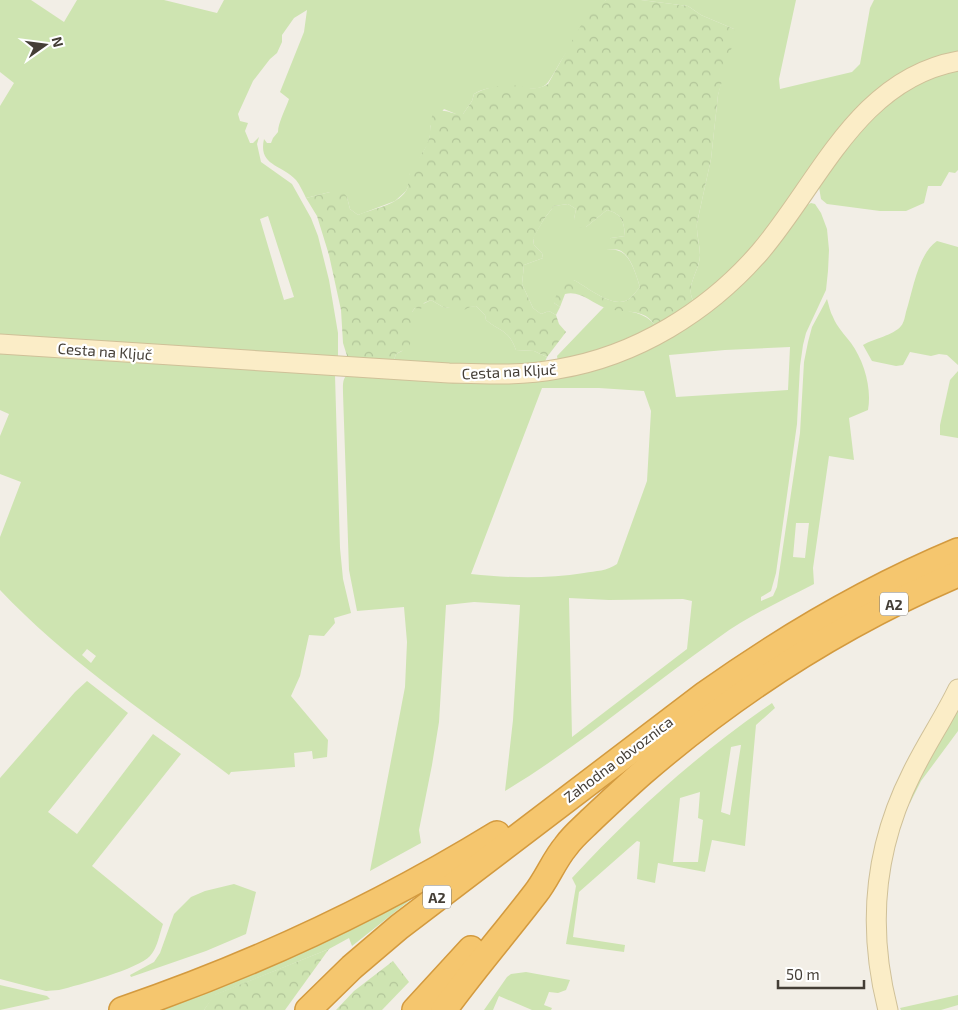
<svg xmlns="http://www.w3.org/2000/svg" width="958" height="1010" font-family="'Exo 2',sans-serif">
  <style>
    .grass { fill: #cee4b1; fill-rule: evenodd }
    .forest { fill: url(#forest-crowns) }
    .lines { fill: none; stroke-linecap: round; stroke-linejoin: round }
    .secondary-casing { stroke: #cfc098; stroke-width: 21 }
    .highway-casing { stroke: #d39a3f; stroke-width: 28 }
    .secondary { stroke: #fbedc7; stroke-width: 19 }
    .highway { stroke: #f5c66e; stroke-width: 25 }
    .labels { text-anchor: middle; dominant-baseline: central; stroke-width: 4.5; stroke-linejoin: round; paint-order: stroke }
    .shield { fill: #fff; stroke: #7c7872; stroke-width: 1 }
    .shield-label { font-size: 14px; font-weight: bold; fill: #443e36 }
    .street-label { font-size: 15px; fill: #443e36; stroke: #fff }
  </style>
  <defs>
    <pattern id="forest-crowns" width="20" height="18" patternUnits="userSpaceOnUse" patternTransform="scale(1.25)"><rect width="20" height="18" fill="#cee4b1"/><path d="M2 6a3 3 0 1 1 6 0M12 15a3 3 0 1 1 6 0" fill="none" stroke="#b2c599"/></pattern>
  </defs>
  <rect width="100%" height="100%" fill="#f2eee6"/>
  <g class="grass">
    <path d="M0 0H31L64 22 77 0H164L217 13 224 0H613H606C587 24 569 46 554 73 550 79 547 87 538 88 517 91 492 82 474 94L472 101 463 114H456L444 109 430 126V135L428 144 409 175V184L406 191 395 201 358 215 350 209 347 197 330 192 306 198C303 192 300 185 296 180 281 164 258 166 264 139L267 143H271L273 138 278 132C278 123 286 108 289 99L280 92 304 32 307 10 294 18 282 35V42L277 53 270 59 253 81 238 114 240 121 248 123 245 131 250 143H253L259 137 257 144 261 162 292 184 311 218 318 236 329 280 338 333V358L0 337V106L14 83 0 72ZM268 216 294 297 284 300 260 219Z"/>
    <path d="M641 0H796L779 79 780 89 852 72 860 64 870 8 874 0H958V53L899 75 873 94 852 115 784 209 736 267 695 303C683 288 700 271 700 255 700 244 696 234 697 223L711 159 718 95 734 29 701 15 688 6Z"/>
    <polygon points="958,69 958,170 955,173 949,172 941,186 928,186 924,203 906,211 880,211 827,204 821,199 819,187 857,132 903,91 926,79"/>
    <path d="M811 203 815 204 821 213 827 229 829 250 828 271 826 290 806 333 803 345 800 366 797 424 776 573 771 591 761 597V601L773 596 777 587 800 433 804 362 808 342 812 327 827 299C829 305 830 312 833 317 837 327 845 335 851 343 864 361 872 388 868 410L849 418 854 460 829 456 813 568 814 584C781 601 748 616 718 638 646 688 580 746 505 791L513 720 520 605 474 602 446 605 439 722 432 765 419 830 421 843 370 871 405 687 407 642 404 607 357 611 349 570 343 393C343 387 342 379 347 375L534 380 725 299 753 272 807 205ZM790 347 788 390 676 397 669 355 725 350ZM542 388H599L644 391 651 411 647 481 617 564C607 571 596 571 584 573 546 579 509 578 471 574ZM796 523H809L805 558 793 557ZM569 598 609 600 683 599 692 601 687 649 572 737Z"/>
    <path d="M568 204 576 209 574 219 586 227 607 210C622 214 624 221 625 236L611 238 606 250C610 250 615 249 619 251 631 255 636 275 640 287 636 291 633 296 629 299 614 310 587 287 574 280L554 303 560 307 556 315 549 311 541 314 533 308 522 284 524 265 543 258 542 253 534 245 533 238 544 219 554 206Z"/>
    <path d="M937 241 958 247V365L947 355 939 354 931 356 910 352 903 365 896 366 872 361 863 345C873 339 894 335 901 326 904 323 905 316 906 312 913 290 918 254 937 241Z"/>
    <path d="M431 300 443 307 453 308 476 306 485 315 486 320C502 333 508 329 516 350L534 351 547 357 544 364 527 366 393 363 396 354 402 351 412 329V312L415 308Z"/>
    <path d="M604 307C622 311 646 310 656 327L630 339 558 362 557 356Z"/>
    <path d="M0 351 335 375 340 548 343 579 351 613 334 618 335 623 324 636 309 635 300 676 291 696 328 740 327 757 313 759 312 751 294 753 295 767 231 772 229 775C151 716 68 662 0 590V537L21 482 0 474V436L9 414 0 410ZM87 649 96 656 91 663 82 655Z"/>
    <polygon points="958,371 958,438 940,435 940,425 950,380"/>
    <path d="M87 681 128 713 48 812 77 834 153 734 181 754 92 866 163 924C159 935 158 947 150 956 138 969 79 985 59 990L46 991 0 979V778L75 692Z"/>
    <path d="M772 703 775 708 756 725 745 846 712 840 705 872 658 863 655 883 637 879 640 842 637 841 579 892 573 937 625 945 624 952 566 944 576 886 572 878C632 813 699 753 772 703ZM740 745H741L730 815 721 812 731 747ZM700 792 698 818 703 820 698 862H673L680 798Z"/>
    <polygon points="958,703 958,731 921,781 910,803 906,801"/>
    <polygon points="234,884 256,892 246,934 206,951 131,977 130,975 154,962 160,953 174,914 191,897 205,891"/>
    <polygon points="428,886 352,946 349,938 329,949 215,995 204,1010 152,1010"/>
    <polygon points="526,972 570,980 566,990 558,993 549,992 544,1005 552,1008 551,1010 532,1010 499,996 493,1010 484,1010 507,977 511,974"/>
    <polygon points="0,985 47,996 50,999 0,1010"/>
    <polygon points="958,995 958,1005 941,1010 901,1010 900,1008"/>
  </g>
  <g class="forest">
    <path d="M606 0H641L688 6 701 15 734 29 735 36 718 95 711 159 697 223C696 234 700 244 700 255 700 271 683 288 695 303L656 327C652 321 648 316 641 314 630 310 617 312 605 308 592 303 580 290 565 294L560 307 554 303 557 292 564 282 574 280C587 287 614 310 629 299 633 296 636 291 640 287 636 275 631 255 619 250 615 249 610 250 606 250L605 244 611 238 625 236C624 221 622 214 607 210L586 227 577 228 574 219 576 209 568 204 554 206 544 219 533 239 534 245 542 253 543 258 524 265 522 284 533 308 541 314 549 311 556 315 559 324 566 332 547 357 534 351 516 350C508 329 502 333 486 320L485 315 476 306 470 307 464 310 443 307 431 300 424 303 421 309 415 308 412 312V338L409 347 396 354 393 363 348 359 343 343 341 310 329 255 317 216 306 198 330 192H343L347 197 350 209 358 215C374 208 396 206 406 191 410 184 407 178 410 172 415 161 424 153 428 142 432 132 428 122 434 112 448 108 450 115 463 114L472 101 474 94C482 89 498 85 508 85 524 85 533 93 548 84L585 18Z"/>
    <polygon points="329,949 285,1010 204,1010 214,995"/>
    <polygon points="393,961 409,982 382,1010 336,1010 354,991"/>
  </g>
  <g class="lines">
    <g class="secondary-casing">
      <g id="secondary">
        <path d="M0 344 449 373C485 374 522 376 558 369 636 356 708 312 760 252 819 183 858 79 958 61"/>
        <path d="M888 1010C867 928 873 850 912 773 926 744 944 718 958 689"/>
      </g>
    </g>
    <g class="highway-casing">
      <g id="highway">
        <path d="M122 1010C254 965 378 907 497 834"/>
        <path d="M308 1010 352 967 399 927 704 695C784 638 867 589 958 551"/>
        <polyline points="415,1010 471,949"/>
        <path d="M444 1010C473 970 505 933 535 894 547 879 554 860 566 846 573 836 583 828 592 819 609 803 625 788 642 773 737 691 843 623 958 574"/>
      </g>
    </g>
    <use href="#secondary" class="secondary"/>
    <use href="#highway" class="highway"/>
  </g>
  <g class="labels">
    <g class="shield">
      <rect x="880" y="592.5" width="28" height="23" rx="4"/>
      <rect x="423" y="885.5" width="28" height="23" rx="4"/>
    </g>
    <g class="shield-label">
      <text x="894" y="604">A2</text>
      <text x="437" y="897">A2</text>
    </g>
    <g class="street-label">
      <text transform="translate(105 351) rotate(4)">Cesta na Ključ</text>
      <text transform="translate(509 371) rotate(-3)">Cesta na Ključ</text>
      <text transform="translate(618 759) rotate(-37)">Zahodna obvoznica</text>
    </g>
  </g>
  <g transform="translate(45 45) rotate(76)" stroke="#ffffff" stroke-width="4" paint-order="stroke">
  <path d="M0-4L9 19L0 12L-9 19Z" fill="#443e36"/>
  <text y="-8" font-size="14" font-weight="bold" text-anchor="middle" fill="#443e36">N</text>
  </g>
  <path d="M778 980v8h86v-8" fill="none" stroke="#443e36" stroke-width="2.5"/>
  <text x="786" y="980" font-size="15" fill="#443e36" stroke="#ffffff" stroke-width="4" paint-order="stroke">50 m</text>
</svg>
